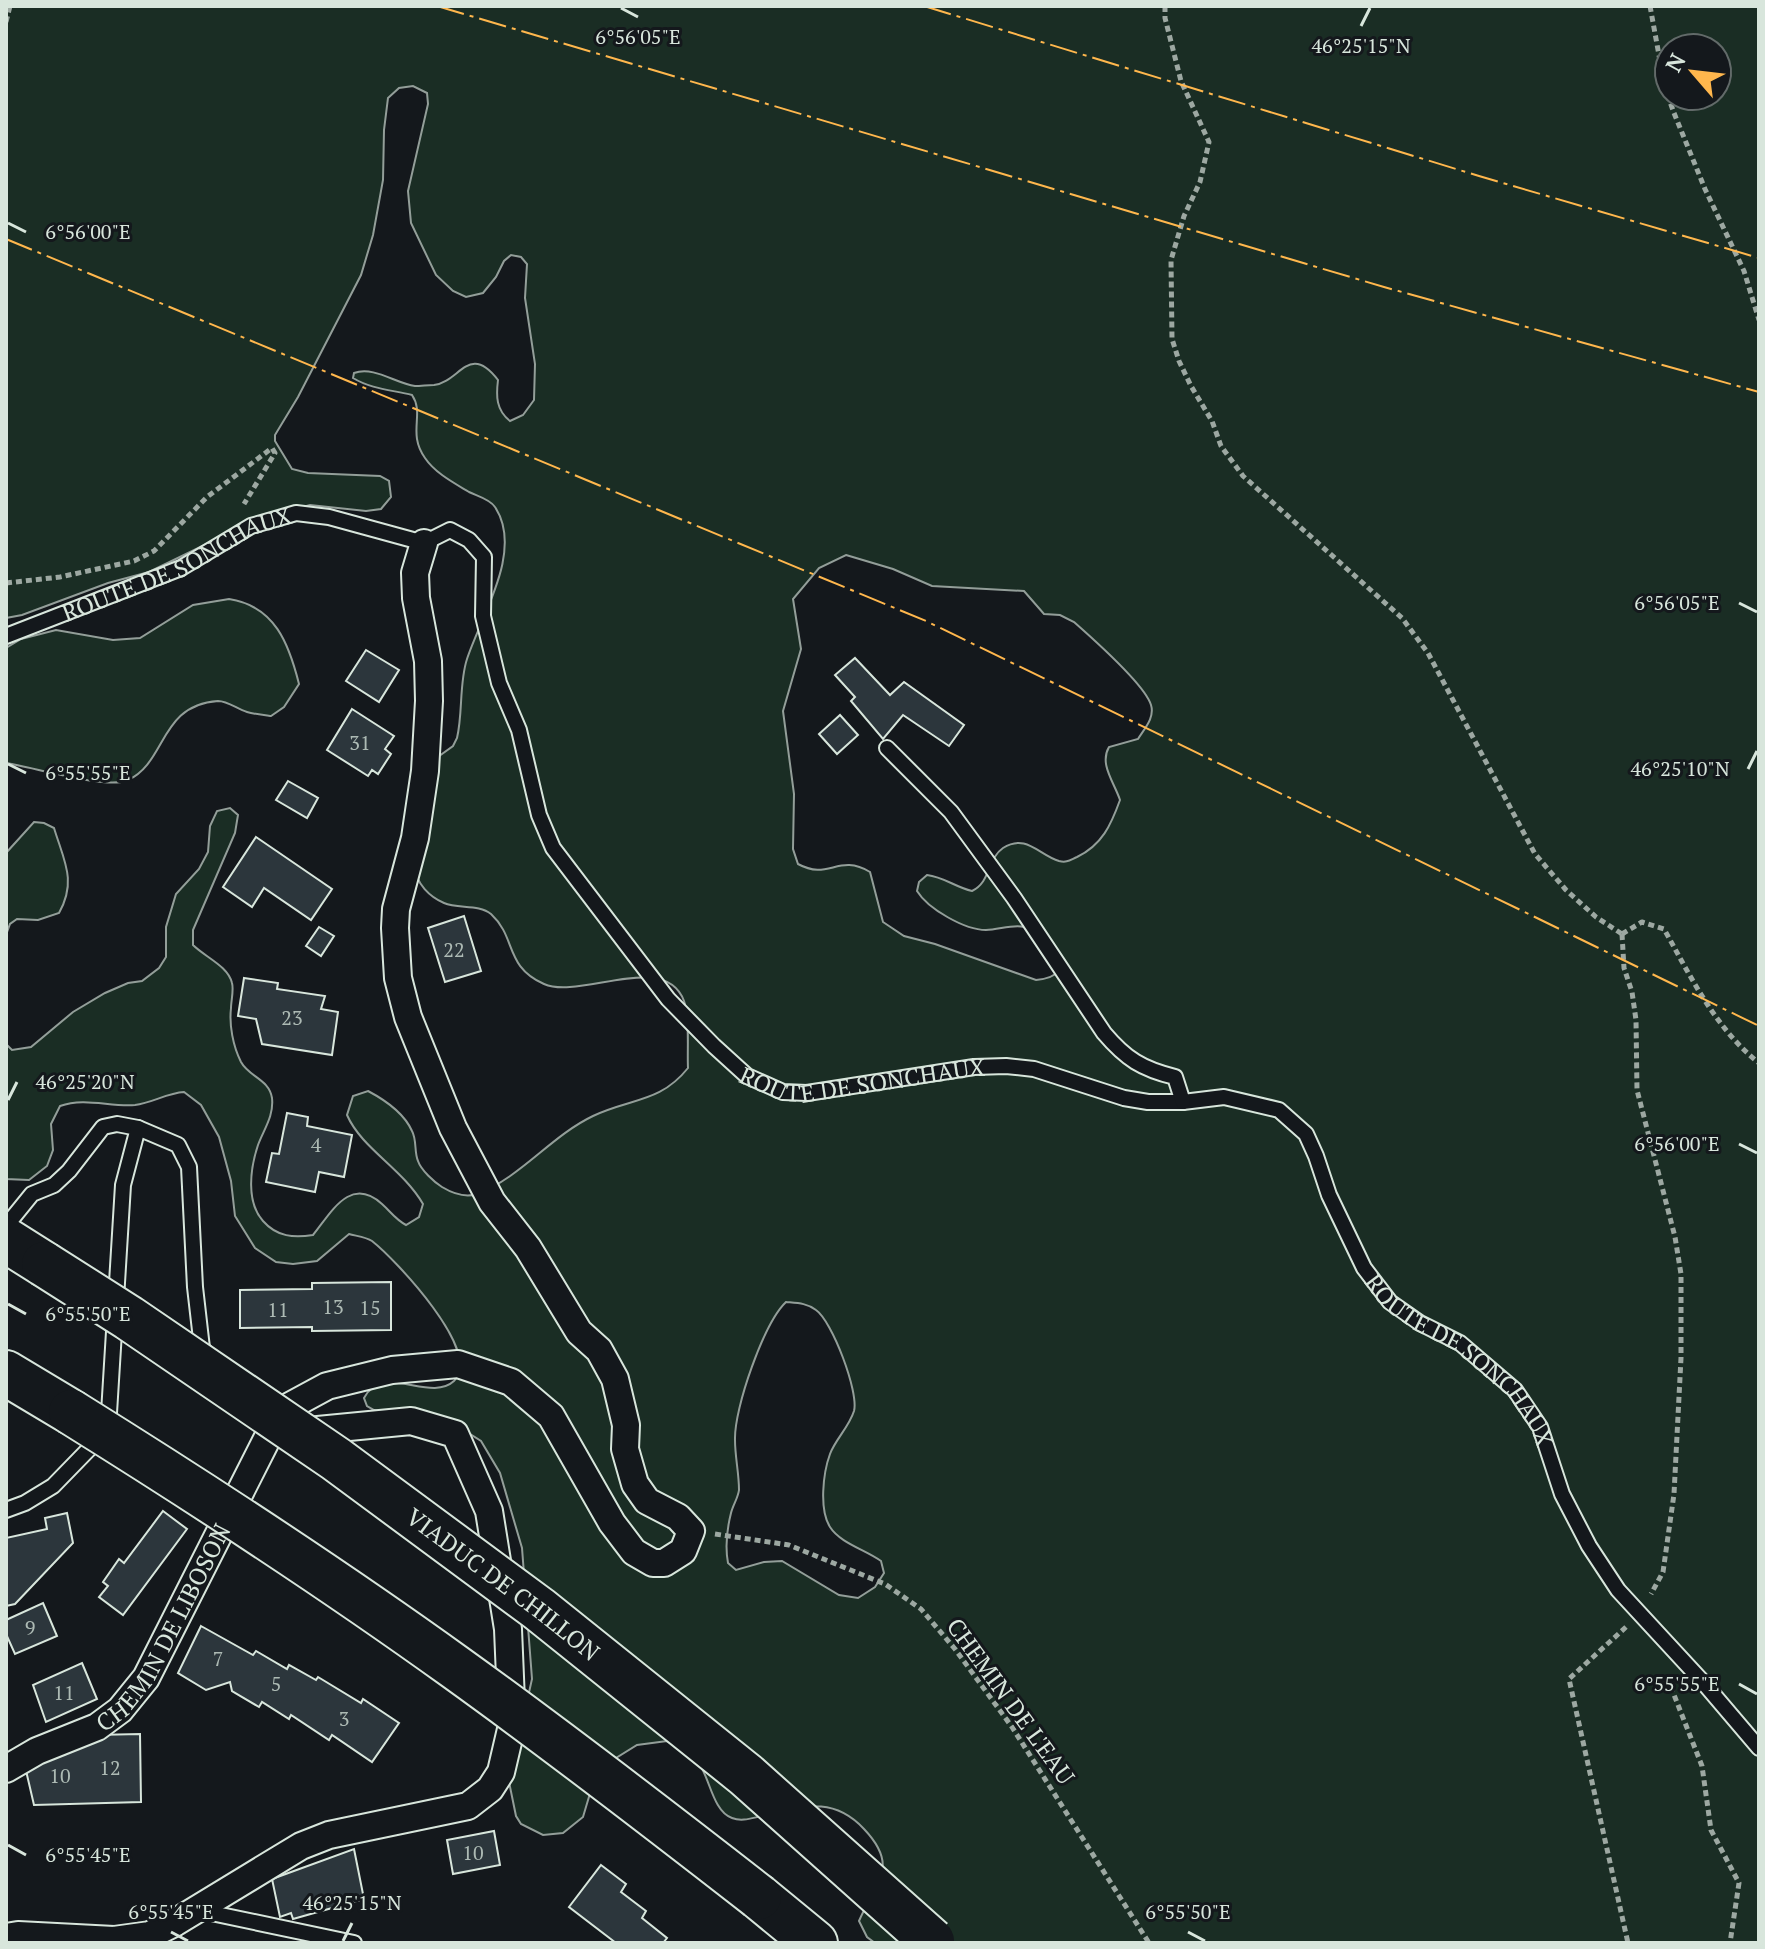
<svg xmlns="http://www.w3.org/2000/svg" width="1765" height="1949" font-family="'PT Serif',serif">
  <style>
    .green { fill: #1a2d24; stroke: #939e99; stroke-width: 2; fill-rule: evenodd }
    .building { fill: #2c363c; stroke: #d8e6dc; stroke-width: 2 }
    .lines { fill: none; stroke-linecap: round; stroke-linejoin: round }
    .service-casing { stroke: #d8e6dc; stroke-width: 18 }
    .minor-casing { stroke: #d8e6dc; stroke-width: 30 }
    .motorway-casing { stroke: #d8e6dc; stroke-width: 48 }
    .path { stroke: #9da8a2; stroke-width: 5; stroke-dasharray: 6 4; stroke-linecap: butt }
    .service { stroke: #14181c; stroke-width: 14 }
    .minor { stroke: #14181c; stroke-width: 26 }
    .motorway { stroke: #14181c; stroke-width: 44 }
    .motorway-bridge-casing { stroke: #d8e6dc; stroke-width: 48; stroke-linecap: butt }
    .motorway-bridge { stroke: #14181c; stroke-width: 44 }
    .power { stroke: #ffb74d; stroke-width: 2; stroke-dasharray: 28 6 4 6; stroke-linecap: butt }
    .ticks { fill: none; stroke: #d8e6dc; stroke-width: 3 }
    .labels { text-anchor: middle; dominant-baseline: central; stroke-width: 6; stroke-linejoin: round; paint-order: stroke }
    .number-label { font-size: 20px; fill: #adbab4 }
    .street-label { font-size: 24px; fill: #d8e6dc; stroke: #14181c }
    .ticks-label { font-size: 20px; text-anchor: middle; fill: #d8e6dc; stroke: #14181c; stroke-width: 6; stroke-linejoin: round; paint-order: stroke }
  </style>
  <rect width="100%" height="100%" fill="#14181c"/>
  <g class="green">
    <path d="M6 6H1759V1943H875L867 1937 859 1921C876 1881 900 1867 864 1829 832 1795 802 1807 762 1816 752 1818 742 1822 732 1818 714 1812 710 1781 701 1767 693 1755 678 1748 667 1741L637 1745 608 1763 594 1780 583 1817 563 1833 543 1835 521 1824 516 1816 509 1782 532 1679 522 1548 500 1473 481 1441 462 1429 374 1410 367 1406 364 1398C383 1362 430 1403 454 1381 484 1353 395 1259 372 1241 366 1237 356 1236 349 1234L317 1261 293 1264 276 1262 255 1248 235 1216 231 1181 219 1137 201 1105 184 1092C167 1093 152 1103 135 1105 109 1107 85 1097 60 1106L51 1124 53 1150 47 1166 29 1180 6 1179V1044L12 1050 31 1047 73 1012 105 993 128 983 142 981 159 968 166 957V927L176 894 199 869 208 852 210 826 217 811 230 808 238 815 235 833 193 930V945C205 957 228 966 232 983 234 990 231 1001 231 1008 229 1025 233 1046 241 1062 249 1077 269 1079 272 1098 274 1116 264 1129 258 1145 250 1169 246 1202 263 1221 277 1237 294 1238 313 1235 331 1213 350 1175 382 1204 391 1212 395 1219 406 1225L419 1217 423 1204C402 1168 362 1149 347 1115L353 1096 368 1091C385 1100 404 1113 412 1131 417 1140 414 1152 418 1161 421 1170 434 1182 442 1187 452 1193 465 1198 477 1194 520 1178 551 1136 593 1116 631 1098 660 1103 688 1068 687 1050 690 1017 684 1001 665 950 580 1000 544 984 504 966 517 938 491 914 479 904 458 909 444 903 430 897 416 884 415 867 415 858 419 846 421 837 425 811 430 785 435 759L453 746 457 738C463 713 459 683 467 659 481 616 524 551 495 507 490 499 477 496 469 492 454 483 435 473 425 458 407 433 425 414 412 395 392 390 371 389 353 378L354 373C374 366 395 383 415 386 421 386 428 385 434 385 460 382 469 342 498 380 496 396 496 410 510 421L523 415 534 400 535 364 525 298 527 264 521 257 511 255 504 261 496 277 483 293 466 297 453 291 436 275 411 223 408 191 428 104 427 93 413 86 399 88 388 98 384 130 383 180 373 235 361 275 298 397 275 435V441L292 469 308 473 380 476 389 481 391 497 381 509 366 511 310 505 258 519 149 572 108 583 22 615 6 618ZM1669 48H1717V96H1669ZM846 555 893 569 932 586 1024 591 1044 614 1060 615 1074 622C1091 637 1145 685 1151 705 1155 718 1144 729 1138 739L1109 747C1099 764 1114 782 1120 800 1111 825 1102 845 1077 857 1070 860 1067 863 1059 861 1039 855 1026 833 1003 848 987 859 991 882 972 891 955 887 944 877 927 875L919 882 917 891C928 909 965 930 986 930 998 930 1013 924 1024 927 1054 935 1085 975 1036 980L935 944 904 936 883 922 870 872C838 853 829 881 798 864L793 849 794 794 783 711 801 649 793 599 819 568ZM786 1302C797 1303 807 1303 816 1310 832 1321 859 1392 854 1411 849 1427 835 1440 830 1454 823 1473 819 1510 830 1527 840 1543 866 1550 881 1561L884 1573 875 1587 858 1598 839 1595 782 1561 764 1562 736 1570 728 1563C725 1547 727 1529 731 1513 733 1505 738 1498 739 1490 739 1473 735 1457 735 1440 734 1408 764 1323 786 1302Z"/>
    <path d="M229 599C275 606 289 644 299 684L284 707 271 716C263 715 254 714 247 712 237 709 228 701 218 701 159 705 167 762 128 780 107 790 33 767 6 763V648L21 639 56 630 113 640 140 638 193 605Z"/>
    <path d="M34 822 44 823 54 828C64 861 77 881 59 913L38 920 17 919 10 924 6 935V853Z"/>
  </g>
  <g class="building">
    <polygon points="366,650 399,670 379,702 346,681"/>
    <polygon points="855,658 890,695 904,682 964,725 949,746 903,715 883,739 851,701 855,697 835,675"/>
    <polygon points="352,709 394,736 385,749 391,754 378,774 372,770 368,776 327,750"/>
    <polygon points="840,715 858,735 837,754 819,734"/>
    <polygon points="288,781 318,798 307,818 276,800"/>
    <polygon points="256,837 332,889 311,920 264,888 252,907 223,887"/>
    <polygon points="464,916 481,971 445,982 428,928"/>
    <polygon points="319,927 334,936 321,956 306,946"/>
    <polygon points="244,978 278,983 277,989 325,996 321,1009 338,1012 332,1055 262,1044 256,1019 238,1016"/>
    <polygon points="287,1113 308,1117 307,1126 352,1135 344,1177 319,1172 315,1192 266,1182 272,1153 279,1154"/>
    <polygon points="391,1282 391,1330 312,1331 312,1327 240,1328 240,1290 312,1289 312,1283"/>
    <polygon points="163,1511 187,1529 123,1615 99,1597 108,1586 103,1582 119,1559 124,1563"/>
    <polygon points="67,1513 73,1543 15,1604 6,1606 6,1538 47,1529 45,1518"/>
    <polygon points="43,1603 57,1636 15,1654 6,1634 6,1620"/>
    <polygon points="201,1626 253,1655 256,1651 287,1669 289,1665 316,1680 318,1677 361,1703 363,1699 399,1723 372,1762 332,1735 329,1740 291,1715 289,1719 262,1702 259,1707 232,1691 230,1682 206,1690 178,1673"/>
    <polygon points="82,1663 97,1699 46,1722 33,1685"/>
    <polygon points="140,1734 141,1802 34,1805 24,1762 94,1735"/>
    <polygon points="494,1831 500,1865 453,1874 447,1840"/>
    <polygon points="354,1849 364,1899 293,1919 291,1913 280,1917 272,1879"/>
    <polygon points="601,1865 626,1884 621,1892 646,1911 642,1918 667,1938 663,1943 616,1943 569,1907"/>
  </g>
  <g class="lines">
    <g class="service-casing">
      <g id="service">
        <path id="s1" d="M6 636 181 568 251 526 296 513 329 517 424 543 450 530 469 540 484 557 483 616 499 683 519 730 539 815 553 848 668 999 714 1046 747 1076 783 1092 807 1093 974 1067 1006 1066 1034 1069 1124 1098 1148 1102H1183L1224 1097 1279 1110 1306 1134 1316 1156 1329 1195 1364 1268 1390 1302 1420 1323 1460 1343 1515 1390 1540 1427 1562 1494 1589 1546 1618 1590 1702 1681 1759 1748"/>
        <path d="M887 748 951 812 1014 898 1104 1033C1126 1059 1142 1069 1175 1077L1183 1102"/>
        <polyline points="6,1226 32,1194 54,1185 69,1171 103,1127 117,1124 138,1128"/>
        <polyline points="6,1510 25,1503 53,1486 89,1449 109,1413 123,1185 138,1128 178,1145 189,1167 195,1287 202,1348 209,1357"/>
        <polyline points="197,1910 354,1943"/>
      </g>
    </g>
    <g class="minor-casing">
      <g id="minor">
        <path id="s2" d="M6 1769 37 1751 97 1727 120 1710 146 1678 269 1435 290 1406 327 1386 392 1370 458 1364 511 1382 551 1416 612 1523 634 1552 653 1563H664L683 1551 691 1531 678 1517 647 1501 635 1484 625 1449 626 1425 615 1379 599 1350 579 1332 528 1248 492 1202 453 1128 408 1017 398 978 395 928 396 909 415 838 425 771 429 701 428 661 416 598 415 573 424 543"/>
        <polyline points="6,1937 18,1935 114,1940 150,1935 176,1922 301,1846 329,1835 468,1806 490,1789 501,1772 512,1725 508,1629 489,1511 455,1434 411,1421 297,1432"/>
      </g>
    </g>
    <g class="motorway-casing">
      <g id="motorway">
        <polyline points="6,1240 44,1264"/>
        <polyline points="6,1373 71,1412"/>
        <polyline points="759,1897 815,1943"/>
      </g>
    </g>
    <g class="path">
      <polyline points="1165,6 1165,18 1181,81 1209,142 1200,182 1184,216 1171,260 1172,339 1179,361 1191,386 1212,421 1221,446 1243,476 1402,618 1428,653 1535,854 1566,890 1596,917 1622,934"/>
      <polyline points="1650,6 1665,88 1674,113 1705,189 1744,271 1759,320"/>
      <polyline points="6,22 10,6"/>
      <polyline points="6,583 60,577 134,561 154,551 207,497 272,448 275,453 244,504"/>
      <polyline points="1622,934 1624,968 1632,992 1636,1020 1637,1090 1675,1237 1681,1274 1681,1358 1674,1494 1663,1572 1651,1594"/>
      <path d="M1622 934 1642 922 1664 929C1691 977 1715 1028 1759 1063"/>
      <polyline points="715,1534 789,1545 885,1584 921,1609 955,1649 1012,1727 1149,1943"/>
      <polyline points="1626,1627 1569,1679 1628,1943"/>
      <polyline points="1667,1677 1702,1766 1711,1830 1739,1883 1730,1943"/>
    </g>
    <use href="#service" class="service"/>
    <use href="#minor" class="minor"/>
    <use href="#motorway" class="motorway"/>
    <g class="motorway-bridge-casing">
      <g id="motorway-bridge">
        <path id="s3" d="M44 1264 129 1318 336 1459 539 1609 746 1775 932 1941"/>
        <path d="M71 1412C201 1493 330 1577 455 1667 558 1741 659 1819 759 1897"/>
      </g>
    </g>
    <use href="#motorway-bridge" class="motorway-bridge"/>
    <g class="power">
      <polyline points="437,6 1384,287 1759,392"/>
      <polyline points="924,6 1479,176 1759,258"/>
      <polyline points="6,239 926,621 1759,1026"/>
    </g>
  </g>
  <path class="ticks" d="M621 8 638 17M1361 26 1370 8M8 223 26 232M1739 603 1757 612M8 764 26 773M1748 769 1757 751M8 1100 17 1082M1739 1144 1757 1153M8 1304 26 1314M1739 1684 1757 1694M8 1845 26 1855M171 1932 188 1941M1188 1932 1205 1941M343 1941 352 1923"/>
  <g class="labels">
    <g class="number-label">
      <text x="360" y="742">31</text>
      <text x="454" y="949">22</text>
      <text x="292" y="1017">23</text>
      <text x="316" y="1144">4</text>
      <text x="333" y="1306">13</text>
      <text x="370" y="1307">15</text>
      <text x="278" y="1309">11</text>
      <text x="30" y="1627">9</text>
      <text x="218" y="1658">7</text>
      <text x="276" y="1683">5</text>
      <text x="64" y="1692">11</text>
      <text x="344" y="1718">3</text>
      <text x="110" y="1767">12</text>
      <text x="60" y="1775">10</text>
      <text x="473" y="1852">10</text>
    </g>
    <g class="street-label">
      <text stroke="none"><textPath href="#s1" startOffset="186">ROUTE DE SONCHAUX</textPath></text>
      <text stroke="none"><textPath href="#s1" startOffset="1242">ROUTE DE SONCHAUX</textPath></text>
      <text stroke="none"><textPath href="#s1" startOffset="1986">ROUTE DE SONCHAUX</textPath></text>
      <text stroke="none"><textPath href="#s3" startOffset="560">VIADUC DE CHILLON</textPath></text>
      <text stroke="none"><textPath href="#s2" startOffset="222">CHEMIN DE LIBOSON</textPath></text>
      <text transform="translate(1011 1701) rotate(54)">CHEMIN DE L'EAU</text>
    </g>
  </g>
  <g class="ticks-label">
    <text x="638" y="44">6°56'05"E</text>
    <text x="1361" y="53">46°25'15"N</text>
    <text x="88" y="239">6°56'00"E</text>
    <text x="1677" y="610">6°56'05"E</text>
    <text x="1680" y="776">46°25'10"N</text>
    <text x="88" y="780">6°55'55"E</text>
    <text x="85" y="1089">46°25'20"N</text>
    <text x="1677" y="1151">6°56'00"E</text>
    <text x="88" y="1321">6°55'50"E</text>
    <text x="1677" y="1691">6°55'55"E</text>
    <text x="88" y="1862">6°55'45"E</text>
    <text x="352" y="1910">46°25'15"N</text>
    <text x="171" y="1919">6°55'45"E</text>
    <text x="1188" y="1919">6°55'50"E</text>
  </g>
  <rect width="1765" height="1949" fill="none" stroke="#d8e6dc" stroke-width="16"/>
  <g transform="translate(1693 72) rotate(298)"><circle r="38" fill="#14181c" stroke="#626a69" stroke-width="2"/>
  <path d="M0-6L14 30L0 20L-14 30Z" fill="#ffb74d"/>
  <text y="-12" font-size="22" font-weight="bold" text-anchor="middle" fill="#d8e6dc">N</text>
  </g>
</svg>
